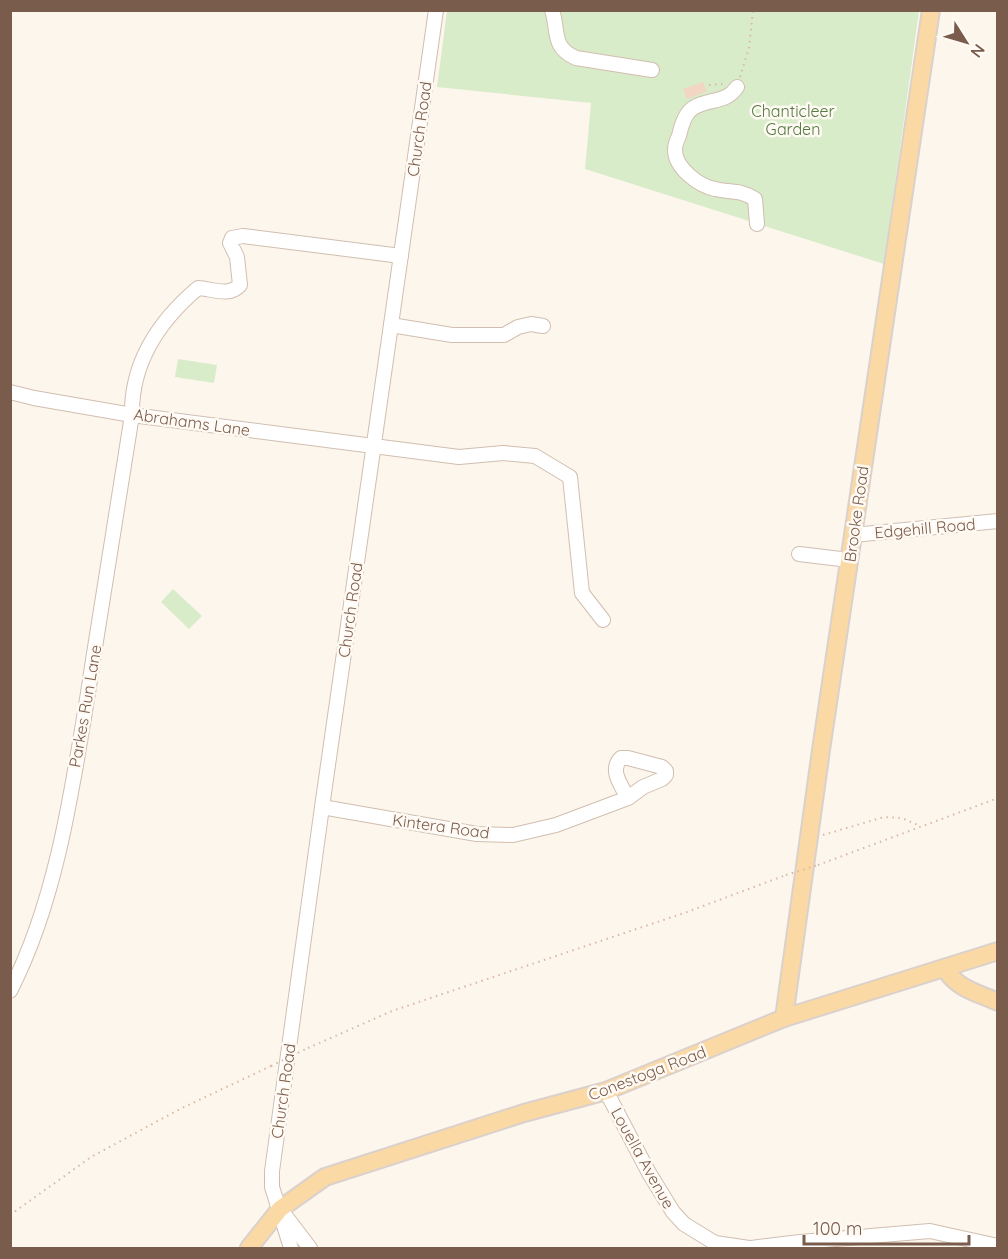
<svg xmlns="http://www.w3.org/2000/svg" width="1008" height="1259" font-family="Quicksand,sans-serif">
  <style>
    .green { fill: #d8ecc9 }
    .building { fill: #f3d5c3 }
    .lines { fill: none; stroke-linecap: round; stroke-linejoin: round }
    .minor-casing { stroke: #d1beb0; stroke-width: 16 }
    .major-casing { stroke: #dad1cd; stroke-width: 20 }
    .path { stroke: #d9b8a5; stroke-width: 2; stroke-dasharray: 1.5 4.5; stroke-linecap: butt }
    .minor { stroke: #fff; stroke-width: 14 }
    .major { stroke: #fbd9a5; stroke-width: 16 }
    .path-bridge { stroke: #d9b8a5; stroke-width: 2; stroke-dasharray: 1.5 4.5; stroke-linecap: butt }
    .labels { text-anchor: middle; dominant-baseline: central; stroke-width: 5; stroke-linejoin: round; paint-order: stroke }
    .park-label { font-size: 16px; fill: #537a41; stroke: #fffaf3 }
    .street-label { font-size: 16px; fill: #7a5c4d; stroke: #fffaf3 }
  </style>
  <rect width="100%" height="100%" fill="#fdf6ec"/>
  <g class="green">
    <polygon points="447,11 919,11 884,264 585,169 591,103 437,87"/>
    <polygon points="178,359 217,365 214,383 175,377"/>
    <polygon points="173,589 202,616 189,629 161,602"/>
  </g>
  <polygon class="building" points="703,82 707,91 687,99 683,89"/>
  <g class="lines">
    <g class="minor-casing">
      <g id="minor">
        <path d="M552 10C559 31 551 47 576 58L652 70"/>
        <path d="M737 87C726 104 708 98 693 108 685 113 681 127 679 136 677 140 675 146 675 150 675 168 699 186 715 189 732 193 739 189 755 199L757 224"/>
        <polyline points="391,325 452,335 504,335 518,327 531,324 543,326"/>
        <polyline points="10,392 34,398 132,415 459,457 503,453 535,456 570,477 582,593 603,620"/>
        <polyline points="853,535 998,521"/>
        <polyline points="799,554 849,560"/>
        <path d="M322 807 477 834 513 835 556 825 628 798 643 787 662 779 666 775V771L662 767 628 758H621C609 770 621 785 628 798"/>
        <path d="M10 991C56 902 72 791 88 693 102 600 117 507 132 415 131 362 159 321 198 288 213 289 229 297 240 285L237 257 230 243 232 238 243 236 401 256"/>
        <polyline points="606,1091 649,1173 673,1212 684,1224 715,1243 749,1248"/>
        <polyline points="284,1214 310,1248"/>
        <polyline points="291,1248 272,1187 272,1171 322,807 436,10"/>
        <polyline points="751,1248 800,1242 930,1231 998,1246"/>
      </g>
    </g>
    <g class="major-casing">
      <g id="major">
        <path d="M945 968C955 988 978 993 998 1002"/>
        <polyline points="784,1018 821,750 931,10"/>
        <polyline points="249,1248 280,1209 325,1177 524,1113 606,1091 784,1018 998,951"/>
      </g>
    </g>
    <g class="path">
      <polyline points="740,77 749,48 753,10"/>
      <polyline points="709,85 724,84"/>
      <polyline points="823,835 884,817 902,818 920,826"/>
      <polyline points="818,865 998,798"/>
      <polyline points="308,1048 392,1011 687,912 786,875"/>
      <polyline points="10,1215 91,1157 180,1109 271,1066"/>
    </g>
    <use href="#minor" class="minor"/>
    <use href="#major" class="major"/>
    <g class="path-bridge">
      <polyline points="786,875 818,865"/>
      <polyline points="271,1066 308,1048"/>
    </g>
  </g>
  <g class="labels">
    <g class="park-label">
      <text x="793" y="111">Chanticleer<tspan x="793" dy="18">Garden</tspan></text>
    </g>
    <g class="street-label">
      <text transform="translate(419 129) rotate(-82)">Church Road</text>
      <text transform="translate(192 422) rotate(8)">Abrahams Lane</text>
      <text transform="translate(856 514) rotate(-82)">Brooke Road</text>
      <text transform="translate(925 528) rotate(-5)">Edgehill Road</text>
      <text transform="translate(350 610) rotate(-82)">Church Road</text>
      <text transform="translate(85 706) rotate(-80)">Parkes Run Lane</text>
      <text transform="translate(441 826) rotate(8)">Kintera Road</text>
      <text transform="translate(647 1073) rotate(-21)">Conestoga Road</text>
      <text transform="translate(283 1091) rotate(-82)">Church Road</text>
      <text transform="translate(643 1158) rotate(61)">Louella Avenue</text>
    </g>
  </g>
  <rect width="1008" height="1259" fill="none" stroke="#7a5c4d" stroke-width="24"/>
  <g transform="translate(966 42) rotate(127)" stroke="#fffaf3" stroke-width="4.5" paint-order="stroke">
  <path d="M0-4.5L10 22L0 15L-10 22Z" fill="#7a5c4d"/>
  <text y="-9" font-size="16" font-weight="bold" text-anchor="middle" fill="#7a5c4d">N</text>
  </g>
  <path d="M804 1235v9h165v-9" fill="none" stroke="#7a5c4d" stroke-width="3"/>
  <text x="813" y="1235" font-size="18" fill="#7a5c4d" stroke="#fffaf3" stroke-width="4.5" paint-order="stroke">100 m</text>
</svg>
